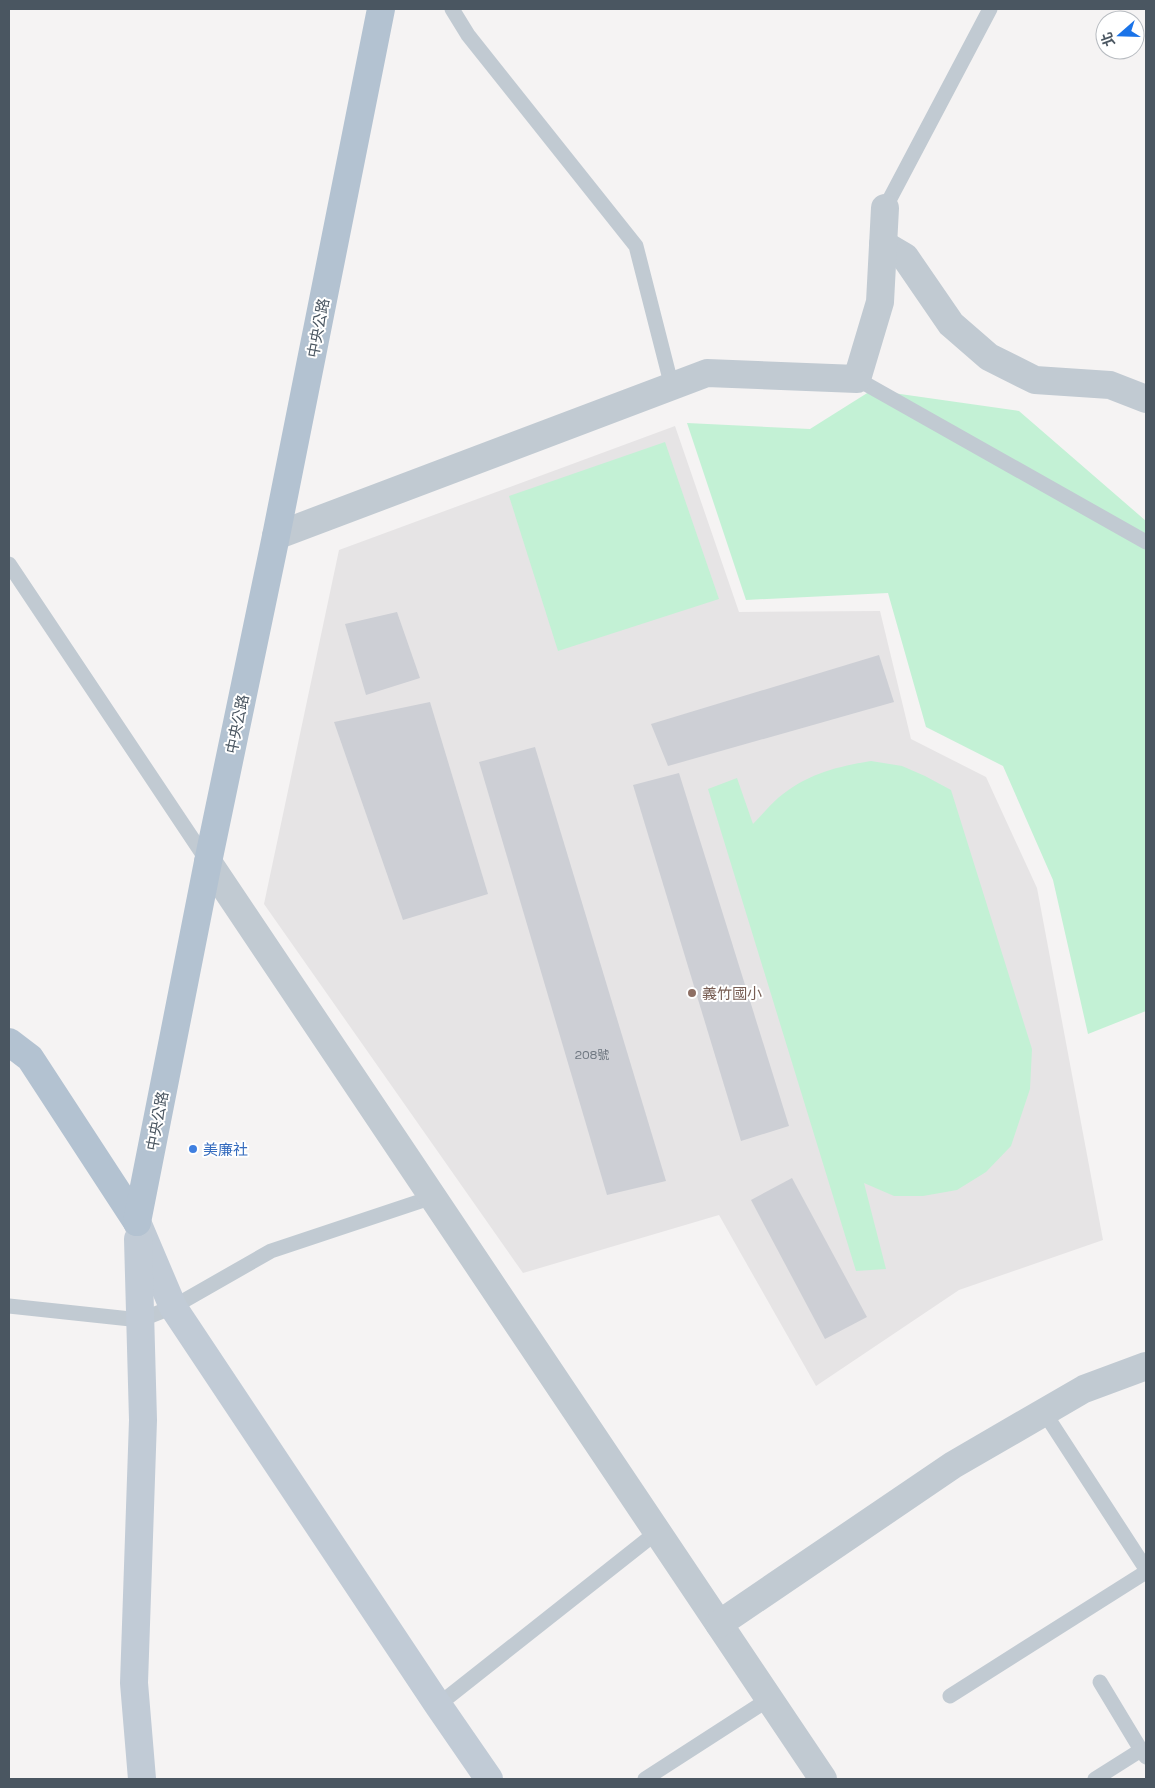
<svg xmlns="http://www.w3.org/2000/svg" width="1155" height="1788" font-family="'Space Grotesk','Noto Sans TC',sans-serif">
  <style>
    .education { fill: #e6e4e5 }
    .green { fill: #c3f1d5 }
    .building { fill: #cdcfd5 }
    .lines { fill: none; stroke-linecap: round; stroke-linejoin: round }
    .service { stroke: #c1cad2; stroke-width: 15 }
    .minor { stroke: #c1cad2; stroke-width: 28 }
    .secondary { stroke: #c1cbd6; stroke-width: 28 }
    .primary { stroke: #b3c2d1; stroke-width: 28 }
    .education-dot { fill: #8d6e63; stroke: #fff; stroke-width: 2 }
    .shop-dot { fill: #3f7fe0; stroke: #fff; stroke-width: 2 }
    .labels { text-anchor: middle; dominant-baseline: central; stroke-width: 4; stroke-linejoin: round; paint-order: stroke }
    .number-label { font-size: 12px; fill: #6b747e }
    .street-label { font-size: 15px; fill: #4a5661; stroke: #fff }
    .education-label { font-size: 15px; fill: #785e54; stroke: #fff; text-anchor: start }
    .shop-label { font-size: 15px; fill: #366cbe; stroke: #fff; text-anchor: start }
  </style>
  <rect width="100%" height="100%" fill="#f5f3f3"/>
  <polygon class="education" points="675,426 739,612 880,611 911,739 986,777 1037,888 1103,1240 959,1290 816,1386 719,1215 523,1273 264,904 339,550"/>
  <g class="green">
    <polygon points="872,390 1019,411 1146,521 1146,1011 1088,1034 1053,880 1003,766 926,727 888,593 746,600 687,423 810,429"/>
    <polygon points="665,442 719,599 558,651 509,496"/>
    <path d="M871 761 902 766 925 776 951 790 1032 1049 1030 1089 1011 1146 986 1172 957 1190 923 1196H894L864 1183 886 1269 856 1271 708 789 737 778 753 824C761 816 769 806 778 798 807 774 835 767 871 761Z"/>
  </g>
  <g class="building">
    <polygon points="397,612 420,678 366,695 345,624"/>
    <polygon points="879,655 894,702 668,766 651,724"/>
    <polygon points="430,702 488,894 403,920 334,722"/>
    <polygon points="535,747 666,1181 607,1195 479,762"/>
    <polygon points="679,773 789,1126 741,1141 633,785"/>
    <polygon points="792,1178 867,1317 825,1339 751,1200"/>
  </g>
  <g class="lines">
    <g class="service">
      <polyline points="452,9 468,35 636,246 672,387"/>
      <polyline points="885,208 990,9"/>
      <polyline points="857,379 1146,542"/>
      <polyline points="9,564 208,862"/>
      <polyline points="9,1306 140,1320 173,1307 271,1251 433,1197"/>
      <polyline points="1044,1412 1146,1569"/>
      <polyline points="1100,1682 1141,1750"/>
      <polyline points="950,1696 1146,1572"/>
      <polyline points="438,1705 657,1532"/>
      <polyline points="645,1779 769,1699"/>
      <polyline points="1095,1779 1141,1750 1146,1757"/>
    </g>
    <g class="minor">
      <polyline points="883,244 905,257 951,324 989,357 1035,380 1110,385 1146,399"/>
      <polyline points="276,536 707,373 857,379 880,302 885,208"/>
      <polyline points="208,862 823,1779"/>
      <polyline points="719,1624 953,1465 1084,1389 1146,1366"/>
    </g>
    <g class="secondary">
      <polyline points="137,1222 173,1307 438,1705 489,1779"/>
      <polyline points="138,1239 143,1420 134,1683 142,1779"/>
    </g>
    <g class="primary">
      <polyline points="9,1042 30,1058 137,1222"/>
      <polyline points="137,1222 208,862 276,536 381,9"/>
    </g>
  </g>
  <circle class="education-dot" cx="692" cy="993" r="5"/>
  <circle class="shop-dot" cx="193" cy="1149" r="5"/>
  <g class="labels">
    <g class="number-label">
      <text x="592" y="1055">208號</text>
    </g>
    <g class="street-label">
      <text transform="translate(318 328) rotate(-79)">中央公路</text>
      <text transform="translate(237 724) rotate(-78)">中央公路</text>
      <text transform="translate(157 1121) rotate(-79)">中央公路</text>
    </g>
    <g class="education-label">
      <text x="702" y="993">義竹國小</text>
    </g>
    <g class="shop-label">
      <text x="203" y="1149">美廉社</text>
    </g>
  </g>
  <rect width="1155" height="1788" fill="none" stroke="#4a5661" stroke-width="20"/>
  <g transform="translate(1120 35) rotate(250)"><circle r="24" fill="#ffffff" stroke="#b7bbc0"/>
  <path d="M0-4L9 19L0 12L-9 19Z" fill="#1a73e8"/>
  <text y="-8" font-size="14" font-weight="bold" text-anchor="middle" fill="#4a5661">北</text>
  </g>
</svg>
